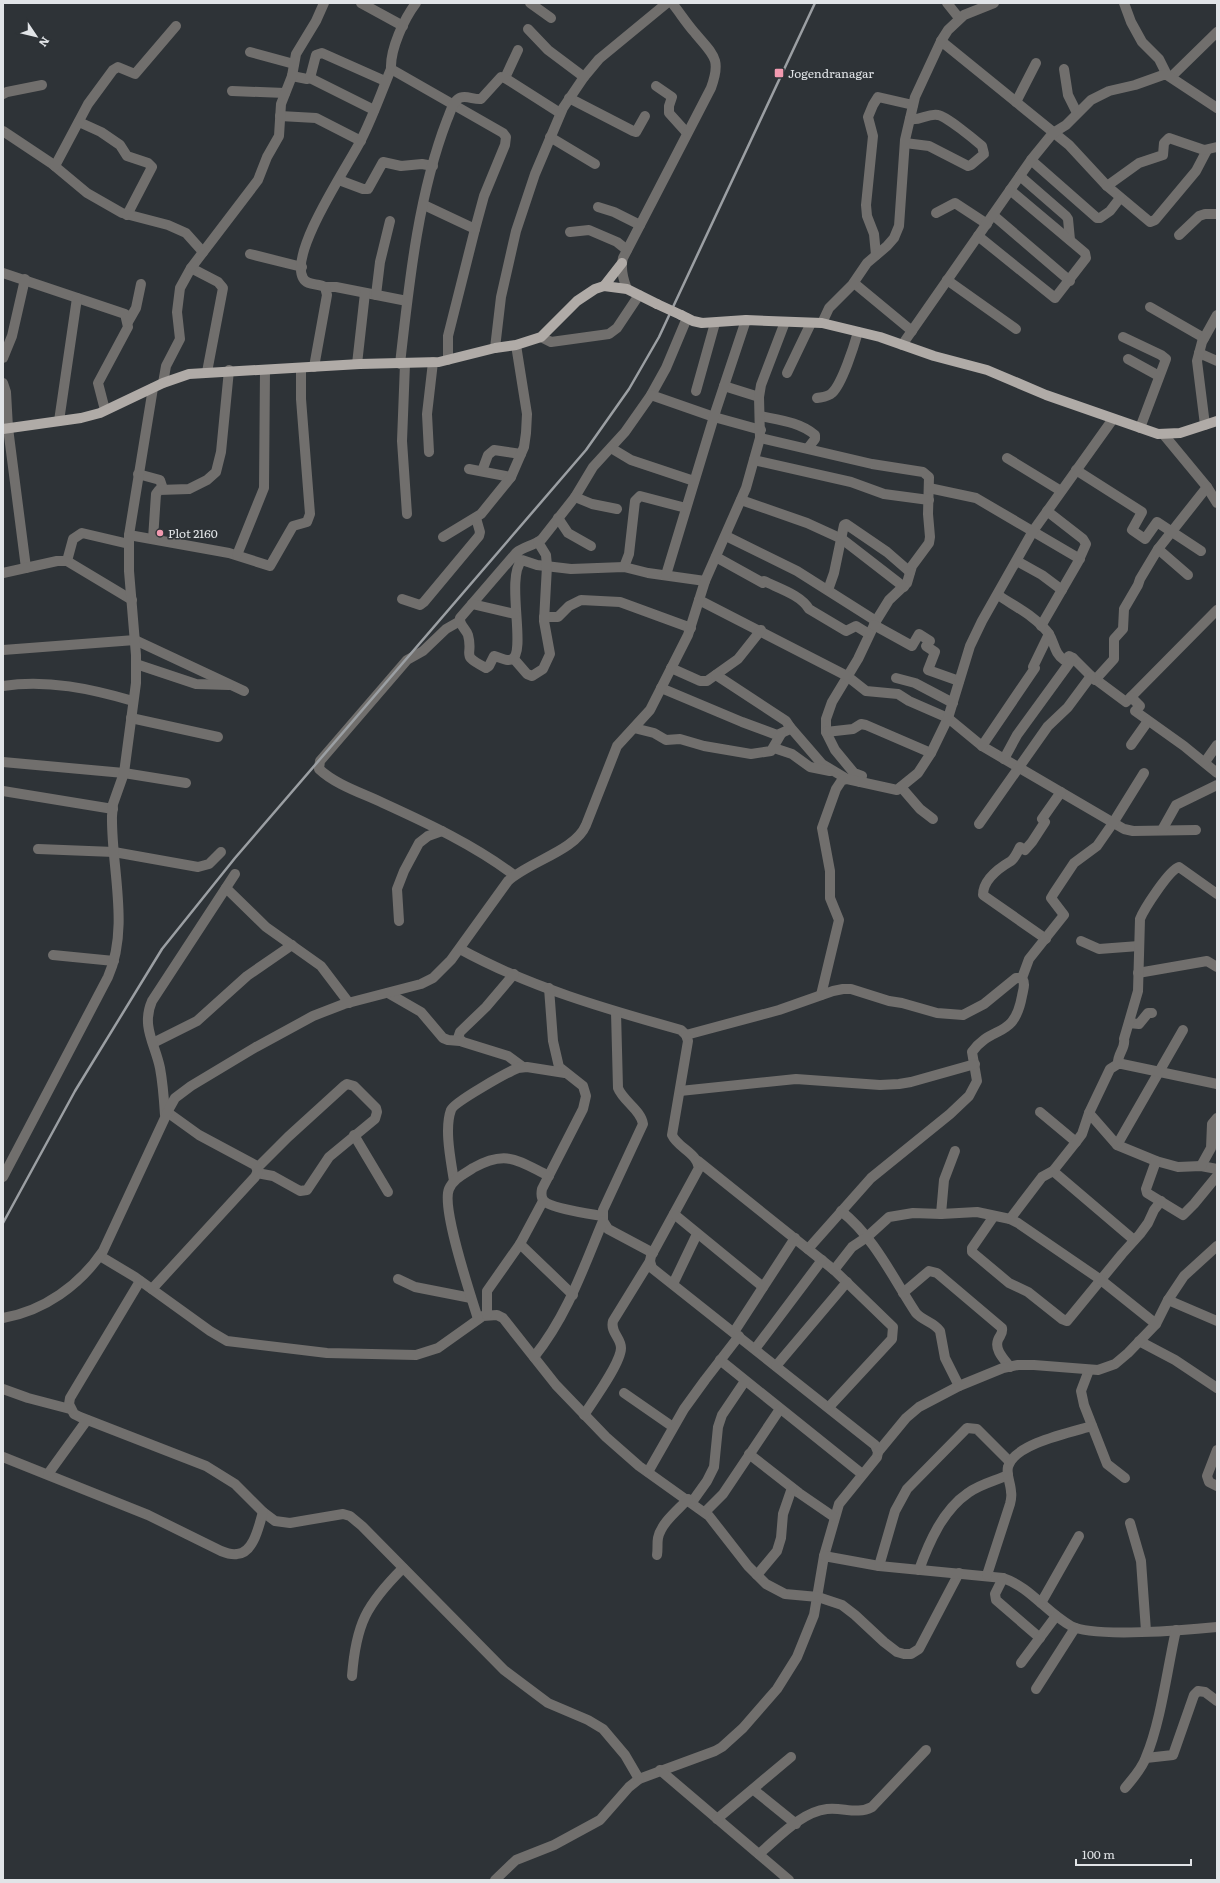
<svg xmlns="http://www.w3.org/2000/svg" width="1220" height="1883" font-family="Literata,serif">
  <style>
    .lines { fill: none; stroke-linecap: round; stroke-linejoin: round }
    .minor { stroke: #716f6d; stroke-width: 10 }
    .major { stroke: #b0aba7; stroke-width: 10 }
    .rail { stroke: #9b9fa3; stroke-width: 2.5 }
    .major-bridge { stroke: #b0aba7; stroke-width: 10 }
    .poi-dot { fill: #f29ab0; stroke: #2e3337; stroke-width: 1.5 }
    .labels { text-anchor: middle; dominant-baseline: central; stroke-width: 3; stroke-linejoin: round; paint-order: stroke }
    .poi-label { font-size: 12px; fill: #e1e4e7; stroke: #2e3337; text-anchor: start }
  </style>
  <rect width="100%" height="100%" fill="#2e3337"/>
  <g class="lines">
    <g class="minor">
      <polyline points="361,3 403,26"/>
      <polyline points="530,3 551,18"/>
      <polyline points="947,3 959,18"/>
      <polyline points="1124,3 1131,22 1142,42 1159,59 1167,75"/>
      <polyline points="528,29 548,50 584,77"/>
      <polyline points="941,41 1069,145 1107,186 1150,222 1155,220 1196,171 1207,150"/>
      <polyline points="250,52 294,64"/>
      <polyline points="391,69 503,133 506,137 505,145 484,196 475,229 448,336 448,360"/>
      <polyline points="1064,69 1068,95 1077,113"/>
      <polyline points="292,76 307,79 310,78 316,55 322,53 385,81"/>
      <polyline points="1172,76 1217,32"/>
      <polyline points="310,78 374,110"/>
      <polyline points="505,78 518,50"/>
      <polyline points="656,86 672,97 669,106 669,113 687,133"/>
      <polyline points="232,91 285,93"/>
      <polyline points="3,94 7,92 42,85"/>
      <polyline points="569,98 633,131 636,132 645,116"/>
      <polyline points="1016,102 1036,63"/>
      <polyline points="280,116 316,118 361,141"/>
      <polyline points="79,122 101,132 120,145 127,156 148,163 152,167 127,215"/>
      <polyline points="3,131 51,163 87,193 122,213 168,225 186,233 203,252"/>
      <polyline points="550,137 595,164"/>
      <path d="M905 143 929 146 968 166 971 165 984 154 982 146C975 140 946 116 938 115 928 113 920 121 910 119"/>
      <polyline points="1031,160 1097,218 1100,218 1110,211 1120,198"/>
      <polyline points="55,166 88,104 113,70 118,67 135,74 176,26"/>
      <polyline points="1020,176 1066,216 1068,219 1070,240"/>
      <polyline points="339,180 363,189 368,189 383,162 401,166 422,164 433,166"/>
      <polyline points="1107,186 1139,163 1163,155 1164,143 1169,138 1204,150 1217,147"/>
      <polyline points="424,205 475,229"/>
      <polyline points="598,207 614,212 640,225"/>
      <polyline points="936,213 955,203 987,224"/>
      <polyline points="993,215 1070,281"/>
      <polyline points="570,232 589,230 617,242 627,250"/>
      <polyline points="1179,235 1199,216 1205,214 1217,214"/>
      <polyline points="978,236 1055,298 1086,258 1085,253 1010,190"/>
      <polyline points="250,254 302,267"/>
      <polyline points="876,255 874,234 867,216 866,205 873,136 868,117 873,105 878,97 913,105"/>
      <polyline points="191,268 218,282 223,288 207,372"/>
      <polyline points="3,273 125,314 128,327 98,383 105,410"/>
      <polyline points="947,280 1016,329"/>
      <polyline points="854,283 912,331"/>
      <polyline points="325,287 336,287 407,301"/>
      <path d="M627 289C623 279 620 269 623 258L711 88C722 58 713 55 695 33 687 24 680 13 672 3"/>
      <polyline points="376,295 380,262 390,221"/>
      <polyline points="1150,307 1204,338"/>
      <path d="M687 318 666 368 651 395 625 432 593 467 575 497 542 539C534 546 524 546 516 553L460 618C459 625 466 629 468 635 474 657 459 654 486 668L489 666 494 656C499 657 508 662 512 659 527 652 505 577 522 560L537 565 571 569 624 567 648 573 705 581"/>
      <polyline points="128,322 136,308 141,284"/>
      <polyline points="822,323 829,308 852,285 867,263 887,246 894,238 899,226 905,140 915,97 941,41 948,30 964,15 994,3"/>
      <polyline points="541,337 551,342 609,334 617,328 639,295"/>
      <polyline points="1123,337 1161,355 1166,359 1140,428"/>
      <polyline points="902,345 1031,160 1053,133 1066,125 1091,100 1109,91 1135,85 1163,75 1167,75 1217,108"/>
      <polyline points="495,348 501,297 516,231 535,174 563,108 584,77 599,59 667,3"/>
      <polyline points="1199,353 1217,361"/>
      <polyline points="3,358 12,336 25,279"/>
      <polyline points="1128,359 1159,376"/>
      <polyline points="357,364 365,293"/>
      <path d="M400 364C409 284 418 195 447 120 450 114 452 103 458 99 464 94 474 100 481 99L501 77 505 78 560 113"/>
      <polyline points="405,364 402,441 407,514"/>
      <path d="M314 367 327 295 325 287C318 283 307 286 303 278 289 253 347 167 360 142 372 119 381 93 391 69 390 49 404 19 416 3"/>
      <polyline points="787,373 811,323"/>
      <polyline points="3,383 6,392 8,428 26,568"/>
      <polyline points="163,383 166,366 180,339 177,312 180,288 191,268 258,180 267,157 279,136 281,104 292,76 296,54 316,21 324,3"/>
      <polyline points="724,386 759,397"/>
      <polyline points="696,391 715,323"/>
      <polyline points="651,395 714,417 761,430"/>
      <path d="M817 398C822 397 828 397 832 393 842 384 854 346 858 332"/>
      <path d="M760 416C779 420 800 422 815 435V439L808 448"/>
      <polyline points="59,421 77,298"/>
      <polyline points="1205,425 1197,361 1202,342 1217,315"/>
      <polyline points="1164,435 1207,487 1217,503"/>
      <polyline points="760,438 872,464 923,472 929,477 928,514 930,537 929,543 912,566 907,583 889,600 876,621 858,659 832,702 826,719 826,732 835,750 854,773 862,776 860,782"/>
      <polyline points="611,448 631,460 694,481"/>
      <polyline points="429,452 427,414 433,362"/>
      <polyline points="1007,458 1061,491"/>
      <polyline points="754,460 851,482 884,494 929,500"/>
      <polyline points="469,469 511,477"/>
      <polyline points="1076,470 1142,512 1132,530 1145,539 1157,522 1201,551"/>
      <polyline points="482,471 488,455 494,450 521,454"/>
      <polyline points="138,474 160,480 163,489"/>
      <polyline points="929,488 976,498 1080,559"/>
      <polyline points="575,497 592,504 617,509"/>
      <polyline points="741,500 807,523 842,539 904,587"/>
      <polyline points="558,518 568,533 591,546"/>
      <polyline points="129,535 229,553 270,566 293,526 307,522 310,514 301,399 301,368"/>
      <polyline points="726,536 797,571 876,621"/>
      <polyline points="443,537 481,514 511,477 524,447 526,433 527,414 516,345"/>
      <polyline points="153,539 156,494 159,490 189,489 207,480 216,472 221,452 229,370"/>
      <polyline points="1158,549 1188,575"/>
      <polyline points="237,555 264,488 265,370"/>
      <path d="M716 557 763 583 764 581C778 588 801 595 809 609L846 631 856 626 869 634"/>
      <polyline points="67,561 73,539 82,533 129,544"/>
      <polyline points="1017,561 1042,575 1062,590"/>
      <polyline points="624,567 629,554 635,501 640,496 686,508"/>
      <polyline points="3,573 57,561 67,561 132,600"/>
      <polyline points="666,575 716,410 746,320"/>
      <polyline points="828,590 834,573 844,525 846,524 887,552 910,572"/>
      <path d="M998 595C1014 606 1037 617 1049 634 1055 644 1054 653 1064 660L1066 659 1069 656 1073 658 1091 676 1126 702 1217 610"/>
      <polyline points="402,599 420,605 424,602 479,536 480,532 476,518"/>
      <polyline points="699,600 847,676 866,691 898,694 909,701 948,718 982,746 1124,829 1133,831 1196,830"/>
      <polyline points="472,604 515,614"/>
      <polyline points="544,617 558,617 569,606 581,600 620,602 691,628"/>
      <path d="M460 621 446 629 423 651 407 660 320 761 319 769C336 785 362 793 383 803 429 824 474 845 514 875"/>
      <polyline points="874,625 912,646 919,634 930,641 926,646 935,652 928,670 959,681"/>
      <polyline points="1041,626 1078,562 1086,544 1083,539 1047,511"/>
      <polyline points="3,650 135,640 244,691"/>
      <polyline points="514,659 527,674 532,676 543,669 550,654 544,621 547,566 546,555 538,542"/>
      <polyline points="136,664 196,684 229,685"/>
      <polyline points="671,668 700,681 707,681 738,659 761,630"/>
      <polyline points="896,678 915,683 953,703"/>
      <polyline points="1095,680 1114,659 1114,639 1123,629 1124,609 1138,585 1140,579 1158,549 1207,487"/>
      <path d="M3 686C47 679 92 689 133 701"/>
      <polyline points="661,688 742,722 777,735 788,730 790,727 786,721 716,675"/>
      <polyline points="1131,697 1140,706 1135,711 1184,746 1217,773"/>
      <polyline points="131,718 218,737"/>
      <polyline points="790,727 822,764 847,779"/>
      <polyline points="634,728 654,733 666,740 680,739 704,746 751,754 771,751 781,734"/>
      <polyline points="826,732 853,729 861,724 866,725 931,753"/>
      <polyline points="1131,745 1148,721"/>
      <polyline points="982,746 1035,668 1033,667 1049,634"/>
      <polyline points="774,748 792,754 810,767 830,771"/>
      <polyline points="1004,759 1017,735 1073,658"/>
      <polyline points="3,762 124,773 186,783"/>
      <polyline points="1205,762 1217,745"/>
      <polyline points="901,787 920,809 933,819"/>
      <polyline points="3,791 113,809"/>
      <polyline points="979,824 1048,726 1068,707 1091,676"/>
      <polyline points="1162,830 1176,805 1217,785"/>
      <polyline points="38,849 114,852 198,867 209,864 221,852"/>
      <polyline points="226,888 266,927 321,966 349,1003"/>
      <polyline points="399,921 397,889 404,871 419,843 428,836 442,831"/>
      <path d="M1046 939 983 895C983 879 999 868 1011 861 1015 858 1018 851 1020 847L1025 850 1032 842 1045 822 1042 819 1061 792"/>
      <polyline points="1081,941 1099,949 1139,946"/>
      <path d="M460 949C529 987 606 1009 681 1030L686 1035 688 1041 672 1135C678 1148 697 1153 699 1168L651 1256 650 1261 652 1268 875 1445 878 1452 877 1457 839 1504 824 1556 814 1615 797 1657 777 1689 743 1728 722 1747 715 1751 639 1779 629 1787 600 1820 554 1845 516 1860 495 1880"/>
      <polyline points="53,955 114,961"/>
      <polyline points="1138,973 1207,961 1217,967"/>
      <polyline points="514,974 486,1007 460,1032 458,1038 463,1042 508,1056 523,1067"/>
      <polyline points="1022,978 1029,959 1064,915 1051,898 1054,893 1074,863 1097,846 1113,823 1144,773"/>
      <path d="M549 988 553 1041 559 1067 583 1086 586 1096 583 1109 542 1189C541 1194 541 1198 544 1201 550 1208 591 1214 602 1216"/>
      <polyline points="388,993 421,1012 443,1038 448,1040 460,1041"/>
      <polyline points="821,995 839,920 830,898 830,871 822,828 836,789 842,780 847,779 897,790 918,773 931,753 948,718 970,646 982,621 1033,531 1113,419"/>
      <path d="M616 1012 618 1088C623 1101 641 1110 643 1124L603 1210V1221L608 1229 653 1253"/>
      <polyline points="1129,1023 1139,1024 1148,1013 1152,1013"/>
      <path d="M686 1035 779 1010 833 991 843 989H851L889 1001 902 1003 937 1013 963 1015 984 1004 1016 978H1022C1026 984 1023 990 1022 996 1014 1040 992 1024 972 1052L977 1081 969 1096 950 1114 871 1178 808 1249"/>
      <polyline points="153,1043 197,1021 247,976 292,945"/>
      <path d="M1118 1064C1117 1054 1126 1048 1124 1039L1138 991 1140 919C1144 909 1169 870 1179 867L1217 894"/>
      <polyline points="680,1091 796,1079 880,1085 899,1084 911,1082 975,1064"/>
      <polyline points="1040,1112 1076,1142"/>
      <polyline points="1089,1113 1117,1145 1156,1161 1178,1167 1201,1166 1217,1169"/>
      <path d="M165 1115C164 1099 163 1084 160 1068 155 1044 141 1026 152 1001L235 874"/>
      <polyline points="354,1135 388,1192"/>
      <polyline points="1117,1145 1183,1030"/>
      <polyline points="698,1161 834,1270 893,1327 892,1339 829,1407"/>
      <polyline points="1156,1161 1146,1189 1147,1193 1183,1215 1194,1204 1217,1176"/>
      <polyline points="1201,1166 1211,1148 1212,1124 1217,1118"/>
      <polyline points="257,1168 288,1137 344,1086 347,1084 354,1086 376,1108 377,1112 375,1119 329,1157 307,1190 300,1191 273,1176 257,1173"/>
      <polyline points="1053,1171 1134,1240"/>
      <path d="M3 1177 108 977C130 928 111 867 112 816L113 804 124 773 136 683V655L129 571V535L153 388"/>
      <path d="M454 1181C451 1161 444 1129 451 1110 454 1102 508 1072 518 1068L527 1067 565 1073"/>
      <path d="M841 1211C874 1237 893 1278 916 1313 923 1321 934 1322 940 1331L945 1358 959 1386"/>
      <polyline points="674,1214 763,1287"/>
      <polyline points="941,1214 944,1180 955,1151"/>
      <polyline points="994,1216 972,1248 972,1252 1009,1283 1028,1292 1062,1319 1067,1321 1122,1254 1140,1234 1148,1223 1154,1210 1161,1201"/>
      <polyline points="1010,1219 1042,1177 1053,1171 1076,1142 1082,1134 1089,1113 1110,1069 1118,1064 1122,1064 1217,1084"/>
      <polyline points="520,1244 573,1295"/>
      <polyline points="100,1256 135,1277 210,1331 227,1341 327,1353 416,1355 438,1348 483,1316 497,1315 503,1318 556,1385 606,1437 639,1466 709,1516 748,1566 766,1584 785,1594 818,1597 842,1605 855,1615 884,1642 897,1652 904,1654 911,1654 919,1649 959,1573"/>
      <polyline points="834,1270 852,1247 867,1237 889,1217 913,1213 941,1214 977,1212 1010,1219 1018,1223 1101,1280 1156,1324"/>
      <polyline points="398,1279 415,1287 471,1298"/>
      <polyline points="140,1281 70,1398 69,1404 74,1414 80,1417 206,1466 235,1484 263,1512 275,1521 290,1523 343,1514 350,1516 362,1526 504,1670 548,1703 588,1720 603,1729 625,1755 639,1779"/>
      <polyline points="673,1284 697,1234"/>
      <polyline points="152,1289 255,1177 258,1171 255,1165 199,1135 167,1112"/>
      <path d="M903 1293 929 1271 937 1273 1002 1328C1003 1334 1000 1335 998 1340 994 1350 1005 1360 1010 1367"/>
      <polyline points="1168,1300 1217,1321"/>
      <polyline points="487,1315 487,1291 520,1244 543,1201"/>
      <path d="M3 1318C44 1311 80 1285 103 1251L170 1107 175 1098 191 1086 256 1047 313 1016 344 1004 421 984 433 978 451 960 508 881C530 861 575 851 586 825L617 746 650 710 688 635 705 581 746 488 760 438 759 397 761 385 785 322"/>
      <path d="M478 1319C471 1296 441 1208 449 1189 453 1179 464 1174 473 1168 507 1149 518 1161 549 1176"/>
      <polyline points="734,1332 795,1238"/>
      <polyline points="1139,1341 1175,1360 1217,1388"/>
      <polyline points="755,1349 822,1260"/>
      <path d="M534 1357C567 1316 583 1269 603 1221"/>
      <polyline points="720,1360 862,1474"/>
      <polyline points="776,1366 847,1282"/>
      <polyline points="1089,1370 1081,1391 1084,1405 1107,1464 1125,1478"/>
      <polyline points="3,1389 28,1398 70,1409"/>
      <polyline points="624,1393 673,1427"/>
      <path d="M584 1415C593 1401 621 1363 621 1348 621 1338 610 1332 613 1321L650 1261"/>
      <polyline points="1217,1450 1207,1476 1209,1482 1217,1486"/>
      <polyline points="878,1452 906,1418 919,1407 959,1386 1003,1368 1018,1365 1034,1365 1098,1370 1115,1364 1128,1353 1156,1324 1168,1300 1184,1276 1217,1246"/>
      <polyline points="749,1454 799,1493 834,1517"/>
      <path d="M3 1457 148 1515 221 1551C226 1553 232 1555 237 1554 254 1553 259 1525 263 1512"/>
      <polyline points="648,1472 684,1409 705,1380 739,1336"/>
      <polyline points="48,1474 87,1420"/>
      <polyline points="692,1502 707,1481 714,1467 718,1427 722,1415 745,1381"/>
      <polyline points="705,1512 723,1494 780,1409"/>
      <polyline points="1130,1523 1141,1561 1146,1631"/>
      <path d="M657 1555C658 1549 657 1543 658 1538 661 1523 678 1510 688 1499"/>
      <path d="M824 1556 879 1566 1003 1578C1030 1587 1046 1612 1071 1626 1093 1638 1188 1630 1217 1627"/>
      <polyline points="879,1566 895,1511 907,1489 967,1428 977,1429 1010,1462"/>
      <path d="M919 1570C929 1542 943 1510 968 1493 980 1484 995 1481 1008 1475"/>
      <polyline points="757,1575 777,1551 781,1538 783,1514 792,1488"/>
      <path d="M987 1575 1010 1504C1011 1500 1012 1496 1011 1492 1011 1484 1006 1475 1008 1467 1013 1444 1072 1432 1092 1426"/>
      <polyline points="1003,1578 995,1594 996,1600 1040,1638"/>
      <polyline points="1041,1603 1079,1536"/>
      <polyline points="1021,1663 1056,1616"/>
      <path d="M352 1676C356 1624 366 1605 403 1568"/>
      <polyline points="1036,1689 1075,1628"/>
      <polyline points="1146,1758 1173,1755 1194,1695 1198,1691 1205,1692 1217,1701"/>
      <polyline points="660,1770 789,1880"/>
      <path d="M1125 1788C1133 1778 1142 1769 1146 1757 1161 1721 1167 1670 1176 1630"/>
      <polyline points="754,1790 796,1824"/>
      <polyline points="717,1819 791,1757"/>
      <path d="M759 1854C778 1838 801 1812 827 1809 843 1807 857 1815 872 1807L926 1750"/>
    </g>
    <g class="major">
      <polyline points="604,286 622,263"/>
      <polyline points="681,315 693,321 702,323 746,320 822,323 880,337 934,356 987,370 1046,395 1158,434 1180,433 1217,421"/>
      <polyline points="3,429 81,418 100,413 163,383 189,374 360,364 439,362 495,348 516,345 541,337 577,301 595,289 604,286 627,289 657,304"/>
    </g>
    <polyline class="rail" points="3,1223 75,1091 162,949 235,858 586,450 629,389 659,337 815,3"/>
    <polyline class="major-bridge" points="657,304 681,315"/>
  </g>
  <g class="poi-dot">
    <rect x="774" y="68" width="10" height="10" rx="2"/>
    <circle cx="160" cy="533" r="4"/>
  </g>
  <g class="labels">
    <g class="poi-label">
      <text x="788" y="73">Jogendranagar</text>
      <text x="168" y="533">Plot 2160</text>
    </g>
  </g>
  <rect width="1220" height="1883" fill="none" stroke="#e1e4e7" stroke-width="8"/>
  <g transform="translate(36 36) rotate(125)" stroke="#2e3337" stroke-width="3" paint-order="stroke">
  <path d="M0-3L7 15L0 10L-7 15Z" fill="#e1e4e7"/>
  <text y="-6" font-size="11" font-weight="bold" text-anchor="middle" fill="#e1e4e7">N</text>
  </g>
  <path d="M1076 1859v6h115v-6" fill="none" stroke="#e1e4e7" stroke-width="2"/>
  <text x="1082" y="1859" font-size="12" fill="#e1e4e7" stroke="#2e3337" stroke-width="3" paint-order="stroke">100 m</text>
</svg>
